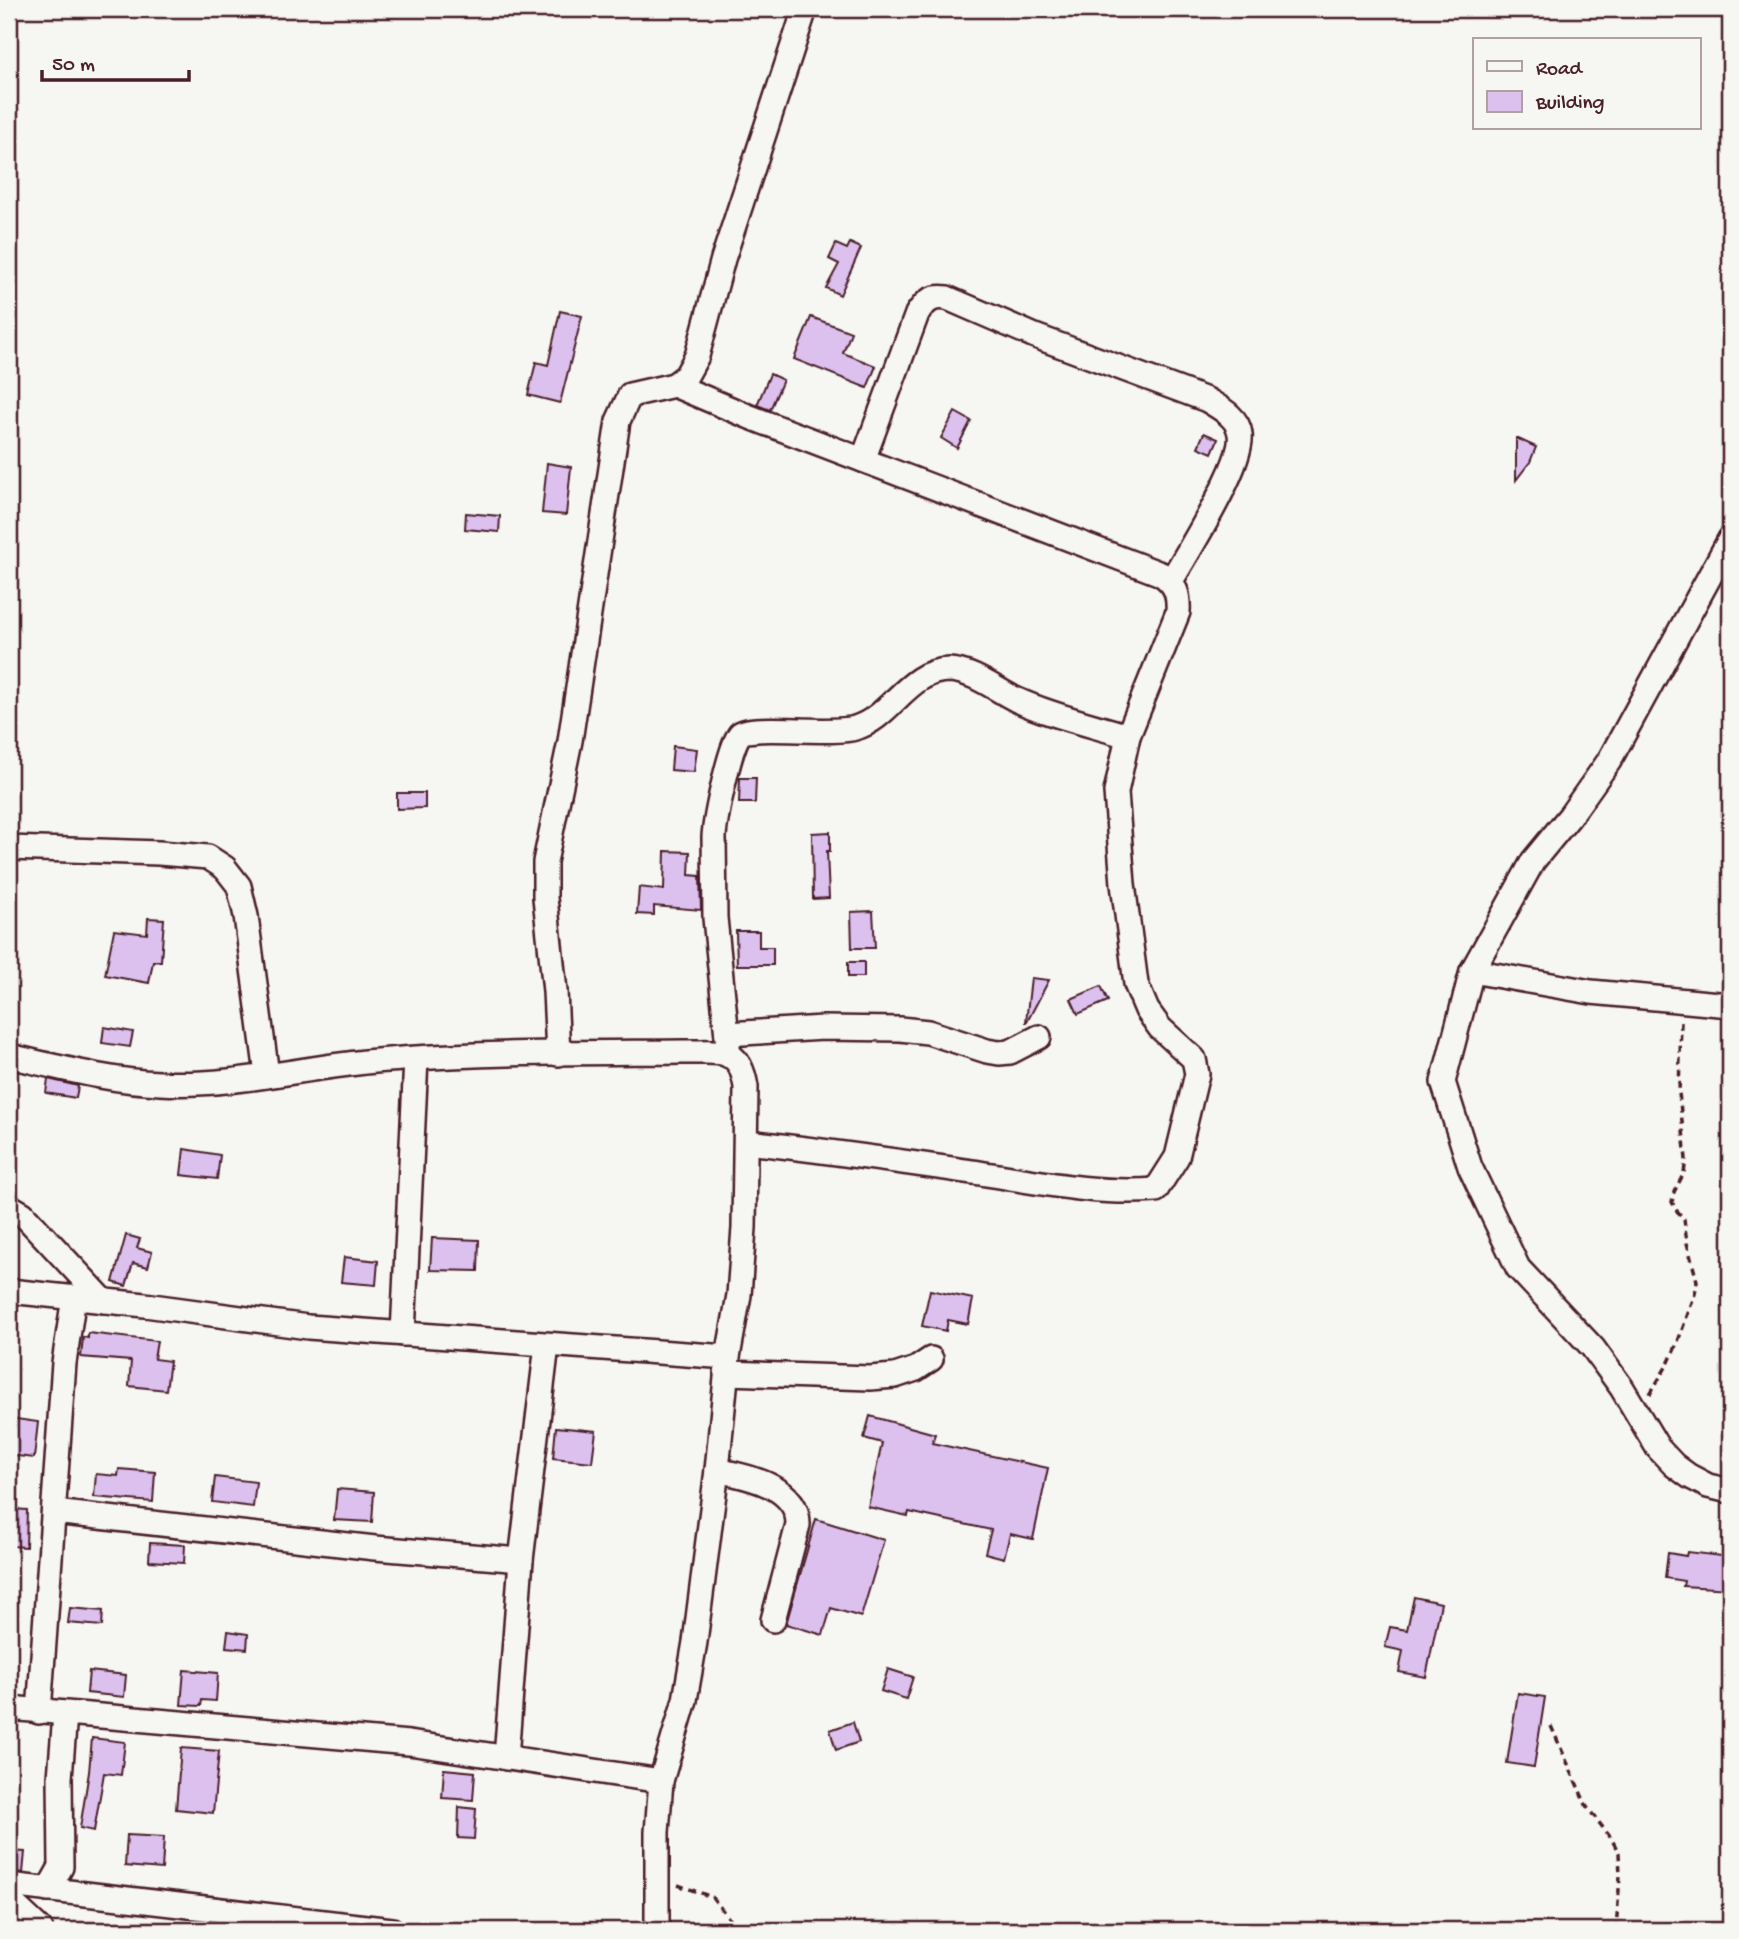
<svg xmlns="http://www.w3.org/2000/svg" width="1739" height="1939" font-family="'Gochi Hand',sans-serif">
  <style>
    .building { fill: #dcc0ee; stroke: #4a1f2b; stroke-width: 2 }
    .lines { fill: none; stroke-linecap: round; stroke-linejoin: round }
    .minor-casing { stroke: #4a1f2b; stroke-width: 28 }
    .path { stroke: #4a1f2b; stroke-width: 3.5; stroke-dasharray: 7 5; stroke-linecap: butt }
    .minor { stroke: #f6f6f2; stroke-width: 23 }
  </style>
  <rect width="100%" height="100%" fill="#f6f6f2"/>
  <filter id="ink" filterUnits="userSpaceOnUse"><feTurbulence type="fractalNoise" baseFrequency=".0143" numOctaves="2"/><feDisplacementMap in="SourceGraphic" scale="14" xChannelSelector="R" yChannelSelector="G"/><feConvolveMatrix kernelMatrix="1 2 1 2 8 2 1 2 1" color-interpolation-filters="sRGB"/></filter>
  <g filter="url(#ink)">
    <g class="building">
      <polygon points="850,243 861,248 840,295 826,288 839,264 829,259 836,244 847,249"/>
      <polygon points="560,311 582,316 560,403 528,395 536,362 548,365"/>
      <polygon points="811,317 851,332 843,353 876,366 867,388 794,359"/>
      <polygon points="770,374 783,380 770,410 757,405"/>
      <polygon points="955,412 971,421 957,448 941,438"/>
      <polygon points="1204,433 1218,439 1212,453 1198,447"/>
      <polygon points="1516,438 1536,447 1530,462 1516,480"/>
      <polygon points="547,463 571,467 566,515 542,513"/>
      <polygon points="466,513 500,516 499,532 465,529"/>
      <polygon points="673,746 697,749 694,772 671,770"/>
      <polygon points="740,778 756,778 755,803 739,803"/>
      <polygon points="397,793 425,793 425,808 397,809"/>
      <polygon points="830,832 830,851 827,851 829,898 813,899 812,833"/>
      <polygon points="665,851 690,852 689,875 700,876 701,910 654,906 654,915 637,914 639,887 664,890"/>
      <polygon points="873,911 875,948 852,948 851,912"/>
      <polygon points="148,918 164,919 161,961 153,961 149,983 105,975 114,930 147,934"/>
      <polygon points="736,931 759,931 759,947 773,947 773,965 737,965"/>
      <rect x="848" y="962" width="16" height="15"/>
      <polygon points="1031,978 1049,980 1027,1022 1026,1022"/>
      <polygon points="1101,986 1108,1001 1078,1014 1071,999"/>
      <polygon points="104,1027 133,1032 130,1047 102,1043"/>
      <polygon points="48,1079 78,1086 76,1098 46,1093"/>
      <polygon points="184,1149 220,1155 217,1179 181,1175"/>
      <polygon points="126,1235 140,1239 137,1248 152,1252 148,1267 133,1263 126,1286 113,1282"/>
      <polygon points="432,1238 479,1240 478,1271 430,1270"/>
      <polygon points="344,1257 378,1261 376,1285 341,1282"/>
      <polygon points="930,1290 973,1299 968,1324 948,1320 946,1331 922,1326"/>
      <polygon points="88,1333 157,1341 154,1359 170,1361 166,1390 129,1386 131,1361 81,1357 83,1337 88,1338"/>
      <polygon points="870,1416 935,1434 932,1443 1048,1468 1033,1539 1010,1534 1004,1558 985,1553 991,1530 909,1512 908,1516 868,1507 882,1443 864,1438"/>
      <polygon points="9,1418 38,1422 34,1458 9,1455"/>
      <polygon points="556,1427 596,1431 592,1462 553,1458"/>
      <polygon points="119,1469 155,1472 153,1502 94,1497 96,1474 118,1476"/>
      <polygon points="215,1477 256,1482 253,1507 212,1502"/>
      <polygon points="337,1489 374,1492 372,1522 334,1520"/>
      <polygon points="12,1509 27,1510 26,1547 11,1546"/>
      <polygon points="816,1519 884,1540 861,1617 831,1608 823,1635 786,1624"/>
      <polygon points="150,1543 185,1545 184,1563 149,1561"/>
      <polygon points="1687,1552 1730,1557 1730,1589 1683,1586 1684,1581 1665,1578 1668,1553 1686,1556"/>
      <polygon points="1414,1597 1441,1603 1426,1677 1399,1672 1403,1651 1385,1647 1390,1627 1407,1630"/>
      <polygon points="70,1608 103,1611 102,1626 68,1623"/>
      <polygon points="228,1631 248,1634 247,1649 226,1647"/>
      <polygon points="888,1669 913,1677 906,1699 881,1691"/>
      <polygon points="184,1670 218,1673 216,1701 202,1700 201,1706 181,1705"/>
      <polygon points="89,1671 126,1675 124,1697 87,1693"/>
      <polygon points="1518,1693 1545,1697 1534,1767 1507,1763"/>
      <polygon points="853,1722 859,1742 836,1750 830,1730"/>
      <polygon points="92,1738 125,1742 121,1775 104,1773 94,1831 80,1828 89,1772"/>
      <polygon points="181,1748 219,1751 213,1813 176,1809"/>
      <polygon points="444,1769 475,1772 473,1800 442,1798"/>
      <polygon points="459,1807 476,1809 474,1839 458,1838"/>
      <polygon points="127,1835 164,1837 162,1869 125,1866"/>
      <polygon points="9,1851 25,1852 23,1873 9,1871"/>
    </g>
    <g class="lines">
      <g class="minor-casing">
        <g id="minor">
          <path d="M674 385 750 417 1161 574C1176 584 1179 595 1178 612L1128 736 1116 792 1123 884 1136 984 1147 1010 1160 1028 1194 1059 1197 1074 1177 1157 1156 1190C1098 1195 1038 1182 980 1173 902 1162 824 1150 746 1142"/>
          <path d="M863 460 917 314C926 301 931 296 947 298L1035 336 1207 400C1220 408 1238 417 1240 434 1245 462 1187 553 1171 581"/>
          <polyline points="1730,539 1609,761 1570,816 1533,861 1472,971 1443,1082 1470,1167 1518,1268 1593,1348 1622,1388 1658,1448 1674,1465 1689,1476 1708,1486 1730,1491"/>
          <polyline points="9,848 159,853 208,857 225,868 239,886 246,916 267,1075"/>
          <polyline points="1472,971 1591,992 1730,1005"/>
          <polyline points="727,1034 823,1028 900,1029 928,1032 987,1051 999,1053 1010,1052 1039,1037"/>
          <polyline points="558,1054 555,991 545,898 545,862 570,741 618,421 630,395 674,385 686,376 697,356 723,259 805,9"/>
          <path d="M9 1056C58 1067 109 1081 160 1083 228 1087 297 1069 365 1062 471 1052 578 1053 683 1052 720 1053 739 1044 746 1087L744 1228 739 1295 728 1357 717 1470 695 1642 685 1700 661 1781 657 1832V1930"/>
          <path d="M729 1056 715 918 714 837C715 819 730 745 740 734 749 724 834 735 855 728 891 718 908 670 949 670 973 671 996 690 1017 700 1052 716 1092 725 1128 736"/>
          <polyline points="9,1206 23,1214 104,1301"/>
          <polyline points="9,1291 145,1305 308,1327 728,1357"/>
          <polyline points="403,1334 416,1059"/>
          <polyline points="726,1373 870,1378 895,1376 916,1369 931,1359"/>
          <path d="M717 1470C746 1476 799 1486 798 1525L773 1620"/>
          <polyline points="54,1512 375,1548 521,1560"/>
          <polyline points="9,1708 409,1743 661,1781"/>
          <polyline points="39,1712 64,1363 74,1297"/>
          <polyline points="506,1758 521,1560 547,1345"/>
          <polyline points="9,1885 392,1930"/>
          <polyline points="48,1890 61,1867 60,1778 65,1714"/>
          <polyline points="9,1900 41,1930"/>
        </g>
      </g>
      <g class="path">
        <polyline points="1650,1394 1669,1362 1677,1344 1695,1294 1697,1281 1687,1243 1684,1219 1677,1211 1672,1202 1674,1192 1684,1173 1686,1159 1679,1093 1681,1022"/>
        <polyline points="1551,1726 1587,1807 1611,1838 1619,1853 1620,1876 1616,1930"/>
        <polyline points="678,1885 712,1897 731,1921 755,1930"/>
      </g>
      <use href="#minor" class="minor"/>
    </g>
  </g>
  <rect width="1739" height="1939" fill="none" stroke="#f6f6f2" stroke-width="35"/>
  <rect x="18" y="18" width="1704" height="1904" fill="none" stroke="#4a1f2b" stroke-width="2.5" filter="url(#ink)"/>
  <rect x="1473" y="38" width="228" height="91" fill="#f6f6f2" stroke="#b1a0a2" stroke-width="2"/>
  <rect x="1487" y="61" width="35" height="10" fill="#f6f6f2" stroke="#b1a0a2" stroke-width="2"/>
  <text x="1536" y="74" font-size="21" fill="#4a1f2b">Road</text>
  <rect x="1487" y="91" width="35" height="21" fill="#dcc0ee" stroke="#b1a0a2" stroke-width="2"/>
  <text x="1536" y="108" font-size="21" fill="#4a1f2b">Building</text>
  <path d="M42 70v10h147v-10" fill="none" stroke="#4a1f2b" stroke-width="3.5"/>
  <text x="52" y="70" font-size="21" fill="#4a1f2b" stroke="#f6f6f2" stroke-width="5" paint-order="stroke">50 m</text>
</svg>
